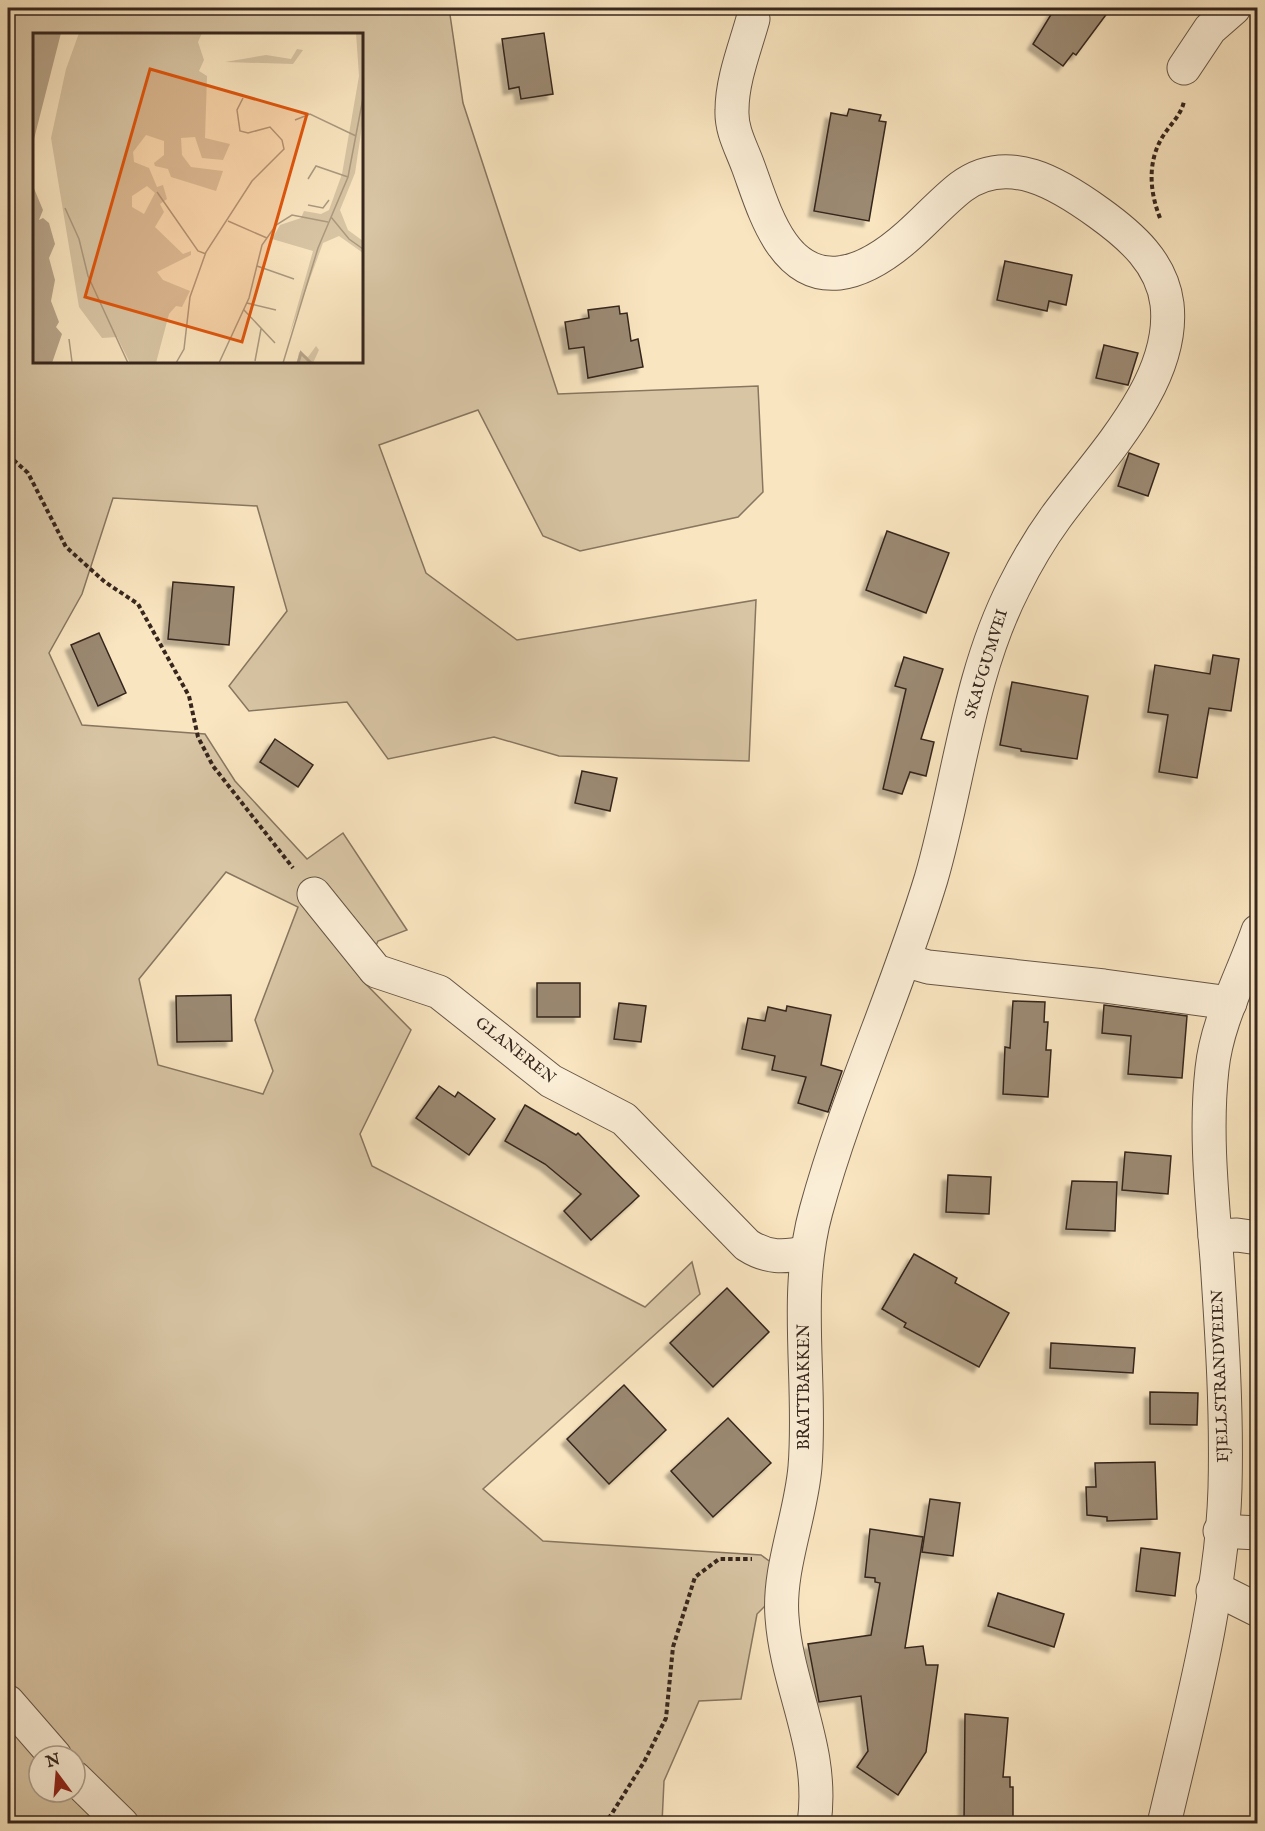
<svg xmlns="http://www.w3.org/2000/svg" width="1265" height="1831" font-family="'IM FELL English',serif">
  <style>
    .green { fill: #d8c5a4; stroke: #877660; stroke-width: 1.5; fill-rule: evenodd }
    .building { fill: #9b8972; stroke: #36261d; stroke-width: 1.5; filter: url(#shadow) }
    .lines { fill: none; stroke-linecap: round; stroke-linejoin: round }
    .minor-casing { stroke: #675646; stroke-width: 35 }
    .path { stroke: #36261d; stroke-width: 4; stroke-dasharray: 4.5 3; stroke-linecap: butt }
    .minor { stroke: #fbeed6; stroke-width: 33 }
    .labels { text-anchor: middle; dominant-baseline: central; stroke-width: 5; stroke-linejoin: round; paint-order: stroke }
    .street-label { font-size: 16px; fill: #36261d; stroke: #fbeed6 }
    .inset-river { fill: none; stroke: #b7a489; stroke-width: 3 }
    .inset-road { fill: none; stroke: #ab997f; stroke-width: 1.5 }
    .view { fill: #df560d; fill-opacity: 0.15; stroke: #df560d; stroke-width: 3 }
    .inset-edge { fill: none; stroke: #36261d; stroke-width: 3 }
  </style>
  <defs>
    <filter id="shadow"><feDropShadow dx="-5.5" dy="5.5" stdDeviation="1.5" flood-color="#0004"/></filter>
  </defs>
  <rect width="100%" height="100%" fill="#f9e5c0"/>
  <filter id="stains"><feTurbulence type="fractalNoise" baseFrequency=".00333" numOctaves="4"/><feColorMatrix values="0 0 0 0 .2 0 0 0 0 .09 0 0 0 0 .02 0 0 0 .5 -.17"/></filter>
  <radialGradient id="worn" r=".72"><stop offset=".6" stop-color="#630" stop-opacity="0"/><stop offset="1" stop-color="#630" stop-opacity=".3"/></radialGradient>
  <path class="green" d="M8 8H449L463 103 558 394 758 386 763 492 738 517 580 551 543 536 478 410 379 445 426 573 517 640 756 600 749 761 559 756 494 737 388 759 347 702 249 711 229 686 287 611 257 506 113 498 82 594 49 653 82 725 205 734 235 781 307 859 343 833 407 930 378 941 361 979 411 1030 360 1134 372 1166 645 1307 692 1262 700 1294 483 1489 543 1541 761 1555 772 1563 771 1600 757 1614 741 1699 699 1701 664 1781 662 1823 8 1824ZM34 34H362V362H34ZM226 872 298 907 255 1020 273 1071 263 1094 158 1065 139 979ZM39 1756H75V1792H39Z"/>
  <g class="building">
    <polygon points="1055,8 1111,8 1076,55 1073,53 1063,66 1033,44"/>
    <polygon points="544,33 553,94 521,99 519,87 509,89 502,39"/>
    <polygon points="849,109 881,115 879,121 886,122 869,221 814,211 831,113 847,116"/>
    <polygon points="1005,261 1072,275 1066,305 1049,301 1047,311 997,300"/>
    <polygon points="619,306 620,314 627,313 631,341 638,339 643,367 588,378 584,347 569,349 565,322 589,318 588,310"/>
    <polygon points="1104,345 1138,353 1128,385 1096,378"/>
    <polygon points="1129,453 1159,464 1148,496 1118,486"/>
    <polygon points="887,531 949,553 926,613 866,590"/>
    <polygon points="173,582 234,587 229,645 168,639"/>
    <polygon points="99,633 126,693 98,706 71,645"/>
    <polygon points="1213,655 1239,659 1231,711 1209,708 1197,778 1159,772 1168,715 1148,712 1155,665 1210,674"/>
    <polygon points="904,657 943,669 921,739 934,742 926,776 910,772 902,794 883,789 906,689 895,686"/>
    <polygon points="1012,682 1088,696 1077,759 1021,751 1021,749 1000,745"/>
    <polygon points="275,739 313,765 298,787 260,762"/>
    <polygon points="582,771 617,778 610,811 575,803"/>
    <rect x="537" y="983" width="43" height="34"/>
    <polygon points="231,995 232,1041 177,1042 176,996"/>
    <polygon points="1013,1001 1045,1002 1044,1022 1048,1022 1046,1050 1051,1050 1048,1097 1003,1094 1005,1047 1010,1048"/>
    <polygon points="619,1003 646,1006 641,1042 614,1039"/>
    <polygon points="1104,1005 1187,1016 1182,1078 1128,1074 1131,1036 1102,1033"/>
    <polygon points="787,1006 831,1015 821,1065 842,1071 828,1112 798,1103 806,1077 772,1070 775,1056 742,1049 748,1018 765,1021 768,1007 786,1011"/>
    <polygon points="439,1086 455,1097 458,1092 495,1119 469,1155 416,1118"/>
    <polygon points="525,1105 576,1135 578,1133 639,1196 591,1240 564,1211 581,1194 545,1164 505,1141"/>
    <polygon points="1125,1152 1171,1156 1168,1194 1122,1190"/>
    <polygon points="948,1175 991,1177 989,1214 946,1212"/>
    <polygon points="1072,1181 1117,1182 1115,1231 1066,1229"/>
    <polygon points="914,1254 957,1278 955,1283 1009,1313 979,1367 904,1327 906,1323 882,1309"/>
    <polygon points="727,1288 769,1332 713,1387 670,1343"/>
    <polygon points="1051,1343 1135,1348 1133,1373 1050,1368"/>
    <polygon points="624,1385 666,1430 609,1484 567,1439"/>
    <polygon points="1150,1392 1198,1393 1197,1425 1150,1424"/>
    <polygon points="728,1418 771,1463 713,1517 671,1471"/>
    <polygon points="1155,1462 1157,1519 1107,1521 1107,1517 1087,1515 1086,1487 1096,1487 1095,1463"/>
    <polygon points="930,1499 960,1503 953,1556 922,1552"/>
    <polygon points="870,1529 923,1537 905,1648 923,1646 926,1665 938,1665 926,1752 898,1795 857,1767 868,1751 861,1696 819,1702 808,1644 871,1635 880,1583 875,1582 875,1578 865,1577"/>
    <polygon points="1141,1548 1180,1553 1175,1596 1136,1591"/>
    <polygon points="998,1593 1064,1614 1054,1647 988,1626"/>
    <polygon points="965,1714 1008,1718 1003,1777 1010,1777 1010,1787 1013,1787 1013,1822 1010,1824 964,1824"/>
  </g>
  <g class="lines">
    <g class="minor-casing">
      <g id="minor">
        <path d="M753 19C745 48 732 80 732 110 731 130 741 147 748 166 763 206 781 279 839 273 865 270 890 252 909 235 927 219 943 201 961 187 1008 152 1059 184 1099 213 1131 236 1162 263 1167 304 1176 382 1099 458 1056 517 1040 539 1026 563 1014 587 968 677 959 783 931 879 897 991 847 1098 816 1211 793 1294 812 1382 805 1467 801 1516 778 1569 782 1617 787 1689 825 1748 814 1824"/>
        <polyline points="1184,68 1210,29 1234,8"/>
        <path d="M314 894 376 971 439 992 551 1081 624 1119 747 1245C767 1258 784 1258 807 1252"/>
        <polyline points="904,960 928,967 1104,986 1230,1003"/>
        <polyline points="1215,1236 1237,1235 1258,1238"/>
        <polyline points="1220,1531 1258,1533"/>
        <polyline points="1213,1591 1226,1594 1258,1610"/>
        <polyline points="8,1702 55,1756"/>
        <polyline points="75,1778 122,1824"/>
        <path d="M1164 1824C1189 1717 1222 1597 1225 1488 1227 1412 1222 1335 1217 1260 1212 1197 1205 1132 1212 1069 1217 1021 1242 977 1258 931"/>
      </g>
    </g>
    <g class="path">
      <path d="M1160 218C1149 190 1147 159 1165 133 1172 123 1182 113 1184 101"/>
      <polyline points="8,455 28,473 66,547 105,582 138,604 189,696 198,737 213,766 293,868"/>
      <polyline points="603,1824 611,1815 644,1762 666,1718 673,1647 695,1577 719,1559 752,1559"/>
    </g>
    <use href="#minor" class="minor"/>
  </g>
  <g class="labels">
    <g class="street-label">
      <text transform="translate(987 664) rotate(-73)">SKAUGUMVEI</text>
      <text transform="translate(515 1051) rotate(38)">GLANEREN</text>
      <text transform="translate(1221 1376) rotate(-92)">FJELLSTRANDVEIEN</text>
      <text transform="translate(805 1387) rotate(-90)">BRATTBAKKEN</text>
    </g>
  </g>
  <g transform="translate(33 33)">
    <rect width="330" height="330" fill="#f9e5c0"/>
    <path d="M46 0H169L165 9 171 27 166 38 174 43 172 105 197 111 190 127 169 125 162 104 148 105 149 122 158 134 190 138 183 158 138 144 135 136 122 133 121 130 131 122V108L113 102 100 119 101 129 116 135 124 154 130 152 134 166 127 171 131 179 122 194 150 221 158 218V222L124 239 130 247 157 258 149 274 143 273 136 281 123 330H97L84 304 69 305 46 274 18 105 33 36ZM114 153 122 160 111 181 99 174V163ZM323 0H330V86L322 140 307 177 315 197 330 208V220L306 203 290 210 256 303 280 218 239 206 247 192 268 185 271 178 288 181 296 177 309 141 326 43ZM264 16 270 17 260 31 192 29 233 22 258 26ZM283 313 286 317 280 330H264L266 319 275 324Z" fill="#d8c5a4" fill-rule="evenodd"/>
    <path d="M0 0H28L0 110ZM0 153 10 177 6 187 10 185 16 190 22 211 16 225 22 247 18 268 26 289 23 294 29 301 19 330H0Z" fill="#b7a489"/>
    <path class="inset-river" d="M265 330 268 320 278 330"/>
    <path class="inset-road" d="M262 87 277 81 323 103M275 146 283 133 315 144M124 159 165 218 173 221M275 172 290 175 296 167M32 175 46 206 55 243 95 330M298 184 316 206 330 216M195 188 234 205M224 233 261 246M214 270 243 277M211 277 242 310M36 306 39 329M222 328 228 296M143 330 151 316 157 264 173 219 219 148 251 116 249 107 237 94 215 100 207 98 204 77 210 65M186 330 216 265 229 212 243 192 259 182 295 189M250 330 285 215 315 144 330 65"/>
    <path class="view" d="M117 36 274 81 209 309 52 264Z"/>
    <rect width="330" height="330" class="inset-edge"/>
  </g>
  <rect width="1265" height="1831" fill="none" stroke="#f9e5c0" stroke-width="30"/>
  <rect x="9" y="9" width="1247" height="1813" fill="none" stroke="#36261d" stroke-width="3"/>
  <rect x="15" y="15" width="1235" height="1801" fill="none" stroke="#36261d" stroke-width="1.5"/>
  <g transform="translate(57 1774) rotate(344)"><circle r="28" fill="#fbeed6" stroke="#ac9e8c" stroke-width="1.5"/>
  <path d="M0-4.5L10 22L0 15L-10 22Z" fill="#8f2418"/>
  <text y="-9" font-size="16" font-weight="bold" text-anchor="middle" fill="#36261d">N</text>
  </g>
  <rect width="100%" height="100%" filter="url(#stains)"/>
  <rect width="100%" height="100%" fill="url(#worn)"/>
</svg>
